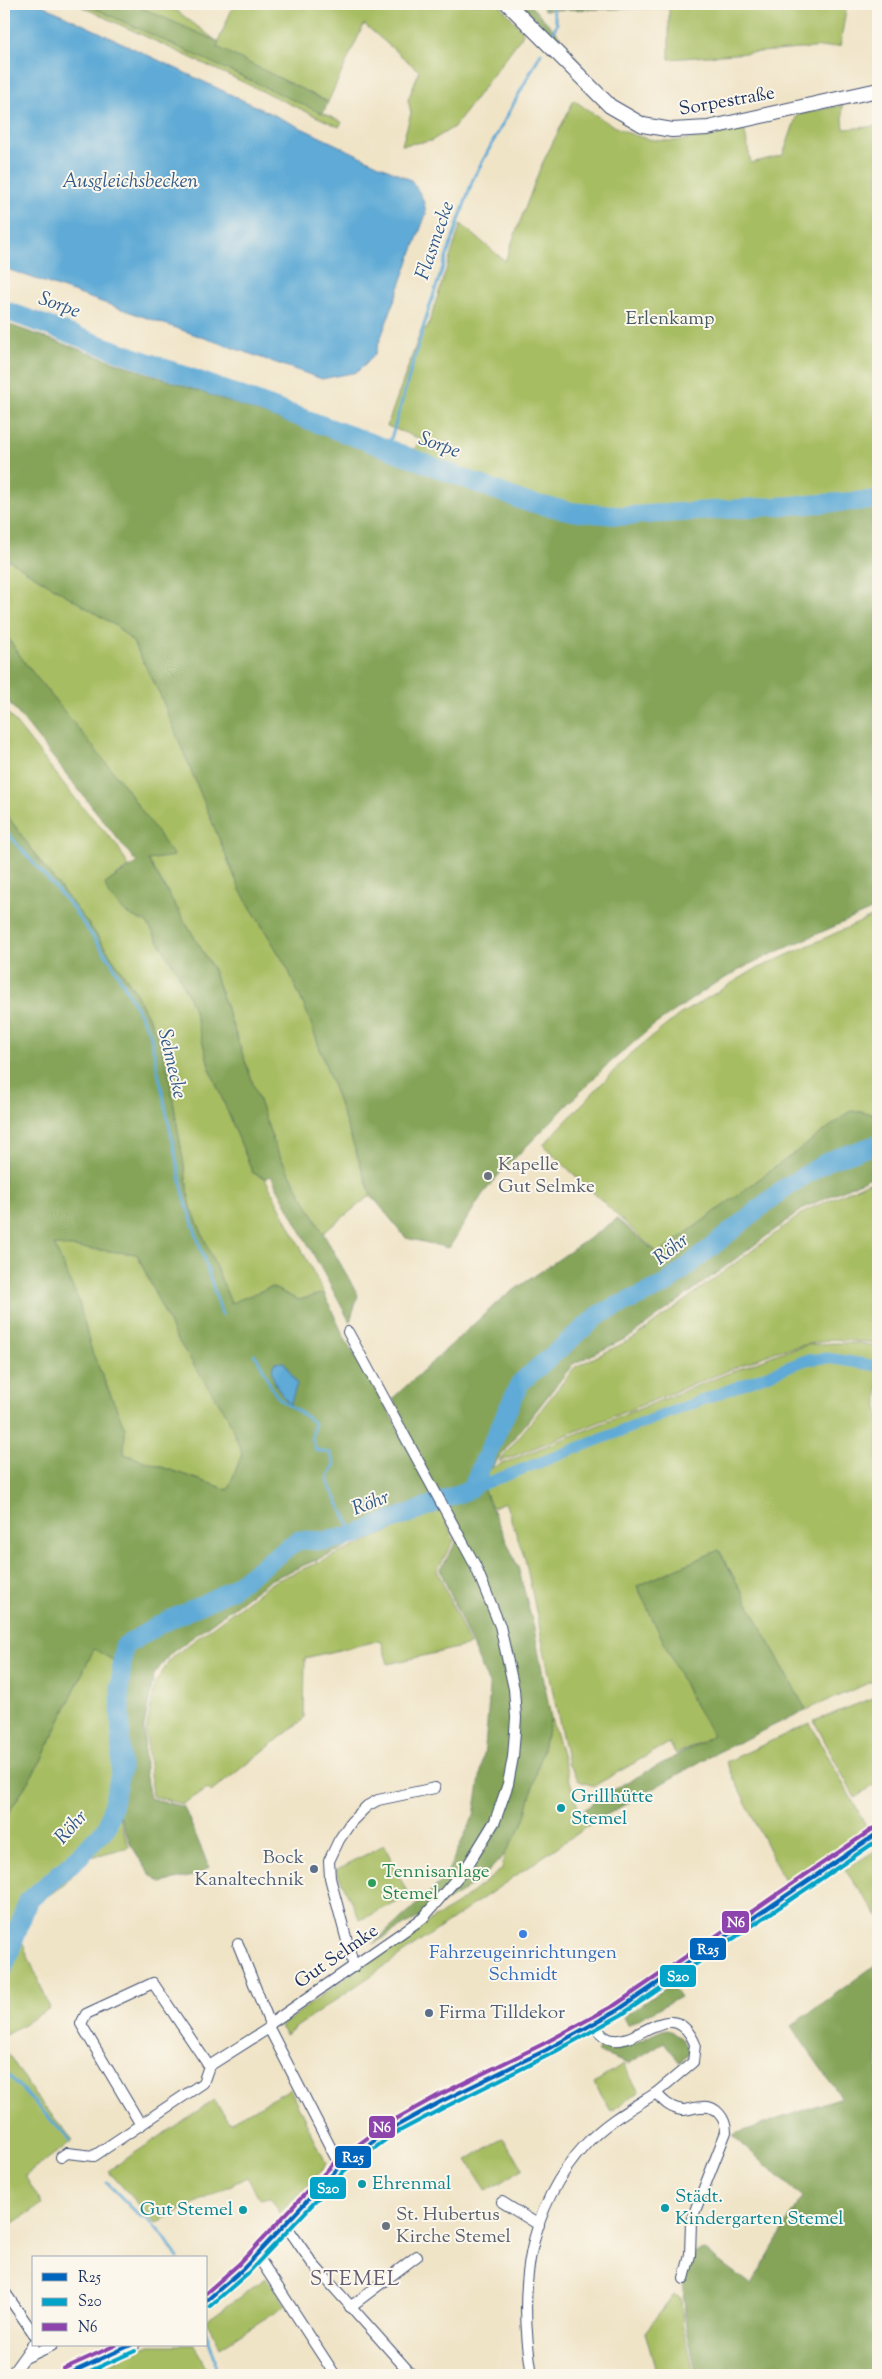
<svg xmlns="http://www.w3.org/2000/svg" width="882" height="2379" font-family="'Sorts Mill Goudy',serif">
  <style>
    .green { fill: #a7bd62; stroke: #617660 }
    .forest { fill: #85a458; stroke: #506a5b; fill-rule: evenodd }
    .water { fill: #5eaad6; stroke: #3c6c9a }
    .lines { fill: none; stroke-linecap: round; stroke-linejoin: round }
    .stream { stroke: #5eaad6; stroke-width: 3 }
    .canal { stroke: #5eaad6; stroke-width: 11 }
    .river { stroke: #5eaad6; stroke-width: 19 }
    .street-casing { stroke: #3b4a6e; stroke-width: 12 }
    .secondary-casing { stroke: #3b4a6e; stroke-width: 16 }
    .street { stroke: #fff; stroke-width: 10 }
    .secondary { stroke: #fff; stroke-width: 14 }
    .bus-1-casing { stroke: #fbf7ec; stroke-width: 8 }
    .bus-2-casing { stroke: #fbf7ec; stroke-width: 8 }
    .bus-3-casing { stroke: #fbf7ec; stroke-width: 8 }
    .bus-1 { stroke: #0065bd; stroke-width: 4 }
    .bus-2 { stroke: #01a3c8; stroke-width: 4 }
    .bus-3 { stroke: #8e44ad; stroke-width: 4 }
    .worship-dot { fill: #6b7280; stroke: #fbf7ec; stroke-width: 2 }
    .culture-dot { fill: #0f9aa8; stroke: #fbf7ec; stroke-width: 2 }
    .service-dot { fill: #5c6f8a; stroke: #fbf7ec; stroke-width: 2 }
    .leisure-dot { fill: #2e9e5b; stroke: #fbf7ec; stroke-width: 2 }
    .shop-dot { fill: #3f7fe0; stroke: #fbf7ec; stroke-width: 2 }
    .labels { text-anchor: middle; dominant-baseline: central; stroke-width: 4; stroke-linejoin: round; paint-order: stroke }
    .street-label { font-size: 19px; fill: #1b2f5e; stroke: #fbf7ec }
    .park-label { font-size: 19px; fill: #455a5f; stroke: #fbf7ec }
    .worship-label { font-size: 19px; fill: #5b616d; stroke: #fbf7ec; text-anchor: start }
    .culture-label { font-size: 19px; fill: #0d838f; stroke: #fbf7ec; text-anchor: start }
    .service-label { font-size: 19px; fill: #4e5e75; stroke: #fbf7ec; text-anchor: end }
    .leisure-label { font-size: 19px; fill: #27864d; stroke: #fbf7ec; text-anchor: start }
    .shop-label { font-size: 19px; fill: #366cbe; stroke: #fbf7ec }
    .water-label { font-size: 20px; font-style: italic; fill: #325a88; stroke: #fbf7ec }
    .quarter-label { font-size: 21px; letter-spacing: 1px; fill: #665e75; stroke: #fbf7ec }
    .line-badge { stroke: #fbf7ec; stroke-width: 2 }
    .badge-label { font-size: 14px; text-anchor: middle; font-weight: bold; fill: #fff }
  </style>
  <rect width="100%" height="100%" fill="#fbf7ec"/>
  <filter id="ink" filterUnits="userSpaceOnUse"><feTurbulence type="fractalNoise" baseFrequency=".02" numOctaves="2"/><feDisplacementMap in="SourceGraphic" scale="10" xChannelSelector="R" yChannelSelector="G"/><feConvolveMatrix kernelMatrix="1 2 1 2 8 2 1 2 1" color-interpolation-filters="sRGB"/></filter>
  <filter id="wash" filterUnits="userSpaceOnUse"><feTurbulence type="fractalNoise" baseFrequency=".0096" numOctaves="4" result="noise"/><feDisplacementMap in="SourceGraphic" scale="20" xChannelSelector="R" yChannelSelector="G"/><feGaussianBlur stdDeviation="1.12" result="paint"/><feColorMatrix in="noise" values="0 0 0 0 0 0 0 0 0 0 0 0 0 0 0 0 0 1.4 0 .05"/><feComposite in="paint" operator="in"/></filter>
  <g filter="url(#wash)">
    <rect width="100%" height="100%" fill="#f0e4c7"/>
    <g class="green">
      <polygon points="76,4 85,4 342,122 339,127"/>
      <polygon points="133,4 168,4 218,42 234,4 499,4 523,31 522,36 454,127 431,141 402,145 411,113 408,100 419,71 364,24 328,102 216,47 218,42"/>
      <polygon points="669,4 847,4 840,46 669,59"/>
      <path d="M574 100C640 149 666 148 744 128L751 163 783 155 797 115 842 105 844 129 878 126V497L624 513 575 509 527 499 411 454 421 439 387 426 422 328 427 329 461 224 505 261 541 166Z"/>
      <polygon points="4,557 116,626 133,642 159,692 240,890 287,967 308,1015 371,1195 323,1233 276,1149 212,967 148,859 174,856 25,663 4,632"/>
      <polygon points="4,708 79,803 117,845 129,867 105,884 126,913 147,923 177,971 193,1007 210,1069 253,1173 265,1178 324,1293 299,1300 271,1287 231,1303 191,1207 168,1071 157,1034 133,988 93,930 45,868 4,811"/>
      <polygon points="878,914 878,1114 851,1111 658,1254 543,1145 628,1056 679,1015 752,971"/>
      <polygon points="878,1178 878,1343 832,1339 777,1351 499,1462 575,1367 634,1338 807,1210"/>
      <polygon points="54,1245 137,1254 175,1336 227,1415 242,1454 228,1490 124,1454 125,1428 92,1352 78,1299"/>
      <polygon points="832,1343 859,1343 878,1347 878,1679 806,1710 719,1550 637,1586 688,1693 714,1736 676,1754 669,1743 594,1786 579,1781 568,1764 525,1559 505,1502 492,1507 480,1482 491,1468 779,1353 808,1345"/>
      <polygon points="441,1509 454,1541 437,1570 470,1645 388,1664 381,1640 305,1658 304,1719 211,1792 208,1789 182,1804 152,1796 146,1733 155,1683 172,1657 273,1582"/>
      <polygon points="94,1648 116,1662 115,1803 129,1847 87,1858 65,1884 36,1904 22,1942 50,2008 4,2036 4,1820 41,1761"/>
      <polygon points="878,1696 878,1782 855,1798 814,1721"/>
      <polygon points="551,1718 580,1814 589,1825 285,2035 281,2026 386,1947 456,1905 502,1869 504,1855 523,1824"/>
      <polygon points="810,1723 869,1831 787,1887 726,1762"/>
      <polygon points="384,1845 409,1896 360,1920 336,1870"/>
      <polygon points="878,1849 878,1916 845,1870"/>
      <polygon points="4,2047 34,2094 73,2140 25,2176 42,2204 11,2225 4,2214"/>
      <polygon points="623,2064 639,2092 611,2111 594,2083"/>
      <polygon points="290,2089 326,2163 323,2170 280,2213 270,2197 260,2199 247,2177 156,2223 108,2171 214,2100 230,2122"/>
      <polygon points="503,2138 523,2168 487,2191 467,2160"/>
      <polygon points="266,2278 286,2305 220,2347 206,2321"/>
      <polygon points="674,2295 681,2298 683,2327 695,2375 657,2375 645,2332"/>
      <polygon points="149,2345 195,2345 209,2375 97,2375 94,2370"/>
    </g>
    <g class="forest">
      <polygon points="85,4 133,4 219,42 217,47 328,102 323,114"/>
      <path d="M519 4H529C551 26 571 47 587 74L562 45Z"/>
      <polygon points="542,4 669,4 669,8 544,10"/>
      <polygon points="4,323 525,505 573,515 625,520 878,502 878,907 752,963 711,986 653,1026 605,1067 501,1172 482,1195 449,1248 406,1238 371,1195 308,1015 287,967 240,890 159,692 133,642 116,626 4,557"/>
      <polygon points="4,632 25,663 120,780 174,856 148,860 212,967 276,1149 358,1295 350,1322 271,1176 265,1178 253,1173 210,1069 193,1007 177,971 147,923 126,913 108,894 105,884 137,863 4,696"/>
      <path d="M4 811 45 868 93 930 133 988 157 1034 168 1071 191 1207 231 1303 271 1287 299 1300 324 1293 345 1339 392 1417 439 1507 270 1580 170 1654 154 1675 144 1728 145 1772 150 1798 184 1807 209 1867 198 1875 161 1883 149 1873 131 1845 115 1803 116 1662 94 1649 41 1761 4 1820ZM54 1245 137 1254 175 1336 227 1415 242 1454 228 1490 124 1454 125 1428 92 1352 78 1299Z"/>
      <polygon points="851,1111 878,1114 878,1174 806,1207 631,1336 573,1364 480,1482 518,1567 534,1628 551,1718 523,1824 504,1855 484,1876 464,1891 373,1944 444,1879 474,1815 485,1747 490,1687 440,1570 457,1541 393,1398 501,1299 617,1219 658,1254"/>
      <polygon points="719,1550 806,1710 712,1755 589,1825 580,1814 598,1798 713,1736 688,1693 637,1586"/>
      <polygon points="878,1963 878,2375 697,2375 686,2327 683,2287 693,2253 704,2250 751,2285 802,2197 732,2135 841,2097 791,2026"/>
      <polygon points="671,1984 680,1997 627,2025 623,2017"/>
      <path d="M665 2029C679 2033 684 2040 690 2052L680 2063 664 2042 628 2064 597 2052 601 2046C628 2053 641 2038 665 2029Z"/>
    </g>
    <g class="water">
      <path d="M4 4H40L411 180C419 191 425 200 426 214L375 354 357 372 322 379 4 268Z"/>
      <path d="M284 1362 297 1384 290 1405C281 1393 268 1379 274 1363Z"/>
    </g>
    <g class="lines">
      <g class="stream">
        <polyline points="551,4 557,24 553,32"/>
        <polyline points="388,449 429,308 473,179 541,53"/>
        <polyline points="4,829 71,906 112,963 150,1033 184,1196 222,1315"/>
        <path d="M254 1354C266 1367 266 1385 279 1398 289 1408 304 1413 314 1423L312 1438 316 1450 330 1453 335 1464 328 1478 331 1489 355 1535"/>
        <polyline points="4,2070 70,2140"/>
        <polyline points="107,2183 140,2216 148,2219 165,2238 178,2258"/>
        <polyline points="206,2332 215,2359 216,2375"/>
      </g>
      <polyline class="canal" points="471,1489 806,1360 827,1358 878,1366"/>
      <g class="river">
        <polyline points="4,310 388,449 526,502 575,512 623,516 878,500"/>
        <polyline points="4,1968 28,1901 81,1855 107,1827 121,1770 120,1685 124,1646 157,1626 227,1592 298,1540 325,1541 355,1535 471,1489 520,1383 600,1314 666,1284 783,1189 830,1160 878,1144"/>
      </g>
    </g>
  </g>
  <g filter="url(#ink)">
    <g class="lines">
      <g class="street-casing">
        <g id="street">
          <polyline points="238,1944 270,2024 269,2028 340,2166"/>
          <polyline points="354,1967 330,1878 329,1861 339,1840 351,1822 367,1806 378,1800 435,1788"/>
          <polyline points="270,2024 423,1918 468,1865 495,1821 508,1784 513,1757 516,1718 514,1689 500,1626 475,1565 348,1332"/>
          <path d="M593 2024C598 2031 606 2040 614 2040 641 2043 674 1995 695 2044L693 2062 656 2093C664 2102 670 2108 682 2110 688 2110 695 2107 702 2107 716 2105 726 2119 726 2132L691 2221 690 2255 684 2279"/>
          <polyline points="141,2125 81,2024 86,2014 153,1983 209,2066"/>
          <polyline points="61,2157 67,2153 94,2156 203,2083 209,2066 269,2028"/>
          <polyline points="502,2202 539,2225"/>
          <polyline points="285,2224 312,2263 412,2375"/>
          <polyline points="257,2255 335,2375"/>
          <polyline points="4,2291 34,2334"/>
          <polyline points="350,2307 417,2256"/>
          <polyline points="25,2358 53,2345"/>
          <polyline points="11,2375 34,2343"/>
          <path d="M532 2375C518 2291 526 2209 586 2144 606 2122 632 2108 656 2093"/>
        </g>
      </g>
      <g class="secondary-casing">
        <g id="secondary">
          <polyline points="508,4 610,106 643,125 672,130 708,128 878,90"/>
          <polyline points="206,2301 243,2269 340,2166 389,2130 442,2101 546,2050 618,2010 878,1833"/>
          <polyline points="66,2375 132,2345"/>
        </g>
      </g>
      <use href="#street" class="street"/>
      <use href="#secondary" class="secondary"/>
      <g class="bus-1-casing">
        <g id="bus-1">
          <polyline points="206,2301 243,2269 340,2166 389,2130 442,2101 546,2050 618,2010 878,1833"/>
          <polyline points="66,2375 131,2345"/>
        </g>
      </g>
      <g class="bus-2-casing">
        <g id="bus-2">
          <polyline points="210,2306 248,2273 344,2171 392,2135 445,2107 549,2055 621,2015 878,1840"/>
          <polyline points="81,2375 135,2351"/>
        </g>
      </g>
      <g class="bus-3-casing">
        <g id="bus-3">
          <polyline points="206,2293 239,2264 336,2161 385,2125 439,2095 543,2044 615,2005 874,1828"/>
          <polyline points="63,2369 116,2345"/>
        </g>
      </g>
      <use href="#bus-1" class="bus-1"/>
      <use href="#bus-2" class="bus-2"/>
      <use href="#bus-3" class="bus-3"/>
    </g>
  </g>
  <g class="worship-dot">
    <circle cx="488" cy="1176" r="5"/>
    <circle cx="386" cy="2226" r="5"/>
  </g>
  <g class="culture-dot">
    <circle cx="561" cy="1808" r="5"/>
    <circle cx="362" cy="2184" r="5"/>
    <circle cx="665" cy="2208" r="5"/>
    <circle cx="243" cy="2210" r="5"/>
  </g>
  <g class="service-dot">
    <circle cx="314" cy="1869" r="5"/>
    <circle cx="429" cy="2013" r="5"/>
  </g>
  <circle class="leisure-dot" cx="372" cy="1883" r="5"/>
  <circle class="shop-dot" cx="523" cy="1934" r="5"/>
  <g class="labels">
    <g class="street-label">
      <text transform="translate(727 102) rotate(-10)">Sorpestraße</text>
      <text transform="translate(337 1957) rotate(-35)">Gut Selmke</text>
    </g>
    <g class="park-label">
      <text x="670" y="319">Erlenkamp</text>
    </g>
    <g class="worship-label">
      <text x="498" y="1165">Kapelle<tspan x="498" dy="22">Gut Selmke</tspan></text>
      <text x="396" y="2215">St. Hubertus<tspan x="396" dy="22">Kirche Stemel</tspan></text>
    </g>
    <g class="culture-label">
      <text x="571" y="1797">Grillhütte<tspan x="571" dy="22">Stemel</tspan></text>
      <text x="372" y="2184">Ehrenmal</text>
      <text x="675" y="2197">Städt.<tspan x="675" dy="22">Kindergarten Stemel</tspan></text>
      <text x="233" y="2210" text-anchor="end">Gut Stemel</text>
    </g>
    <g class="service-label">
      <text x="304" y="1858">Bock<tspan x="304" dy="22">Kanaltechnik</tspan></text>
      <text x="439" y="2013" text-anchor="start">Firma Tilldekor</text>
    </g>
    <g class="leisure-label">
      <text x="382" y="1872">Tennisanlage<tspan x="382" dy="22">Stemel</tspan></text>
    </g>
    <g class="shop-label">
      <text x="523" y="1953">Fahrzeugeinrichtungen<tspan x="523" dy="22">Schmidt</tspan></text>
    </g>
    <g class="water-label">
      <text x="130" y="182">Ausgleichsbecken</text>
      <text transform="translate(436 241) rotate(-71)">Flasmecke</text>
      <text transform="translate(59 306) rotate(20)">Sorpe</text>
      <text transform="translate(439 446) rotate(20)">Sorpe</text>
      <text transform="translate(171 1064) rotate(77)">Selmecke</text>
      <text transform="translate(672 1250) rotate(-38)">Röhr</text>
      <text transform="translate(371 1504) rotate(-21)">Röhr</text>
      <text transform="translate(72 1828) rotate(-48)">Röhr</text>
    </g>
    <g class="quarter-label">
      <text x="355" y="2280">STEMEL</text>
    </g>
  </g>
  <g class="line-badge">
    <rect x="721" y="1910" width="29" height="24" rx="5" fill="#8e44ad"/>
    <rect x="689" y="1937" width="38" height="24" rx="5" fill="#0065bd"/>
    <rect x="659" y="1964" width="38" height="24" rx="5" fill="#01a3c8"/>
    <rect x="368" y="2115" width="28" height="24" rx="5" fill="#8e44ad"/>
    <rect x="334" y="2145" width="38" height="24" rx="5" fill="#0065bd"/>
    <rect x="309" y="2176" width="38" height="24" rx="5" fill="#01a3c8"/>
  </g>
  <g class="badge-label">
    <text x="736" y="1927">N6</text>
    <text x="708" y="1954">R25</text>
    <text x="678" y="1981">S20</text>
    <text x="382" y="2132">N6</text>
    <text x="353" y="2162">R25</text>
    <text x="328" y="2193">S20</text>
  </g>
  <rect width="882" height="2379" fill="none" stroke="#fbf7ec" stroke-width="20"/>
  <rect x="32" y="2256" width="175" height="90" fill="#fbf7ec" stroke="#a1a7b3"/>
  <rect x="42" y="2273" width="25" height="8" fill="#0065bd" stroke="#a1a7b3"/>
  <text x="78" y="2282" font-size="15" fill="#1b2f5e">R25</text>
  <rect x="42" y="2298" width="25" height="8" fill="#01a3c8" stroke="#a1a7b3"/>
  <text x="78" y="2306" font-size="15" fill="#1b2f5e">S20</text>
  <rect x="42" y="2323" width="25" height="8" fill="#8e44ad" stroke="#a1a7b3"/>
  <text x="78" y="2332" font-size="15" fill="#1b2f5e">N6</text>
</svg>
